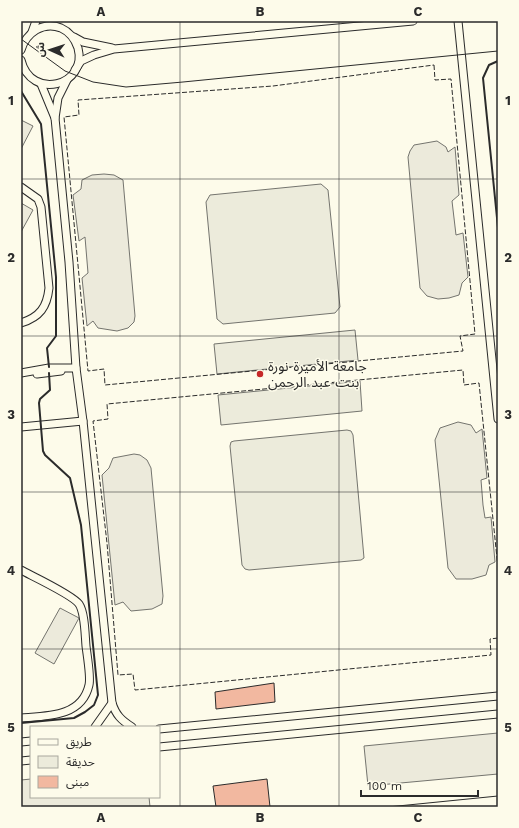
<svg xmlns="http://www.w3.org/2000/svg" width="519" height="828" font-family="'Work Sans','Noto Sans Arabic',sans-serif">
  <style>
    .green { fill: #ecebdb; stroke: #74746e }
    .parking { fill: #eceadb; stroke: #74746e }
    .building { fill: #f2b8a0; stroke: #2b2b2b }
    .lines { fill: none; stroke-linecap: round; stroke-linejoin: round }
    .minor-casing { stroke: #2b2b2b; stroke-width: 9 }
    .minor { stroke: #fdfbea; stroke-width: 7 }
    .tram { stroke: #2b2b2b; stroke-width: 1 }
    .fence { stroke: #2b2b2b; stroke-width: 1; stroke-dasharray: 5 2; stroke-linecap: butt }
    .wall { stroke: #2b2b2b; stroke-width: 2 }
    .grid { fill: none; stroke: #2b2b2b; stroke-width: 1; stroke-opacity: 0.55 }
    .poi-dot { fill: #c62828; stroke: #fdfbea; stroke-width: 1.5 }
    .labels { text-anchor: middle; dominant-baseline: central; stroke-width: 3; stroke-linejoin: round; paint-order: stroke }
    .poi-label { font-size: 14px; fill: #2b2b2b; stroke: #fdfbea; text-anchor: start }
    .neatline { fill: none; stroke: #2b2b2b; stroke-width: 1.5 }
    .grid-label { font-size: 13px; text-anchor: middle; font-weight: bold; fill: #2b2b2b }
  </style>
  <rect width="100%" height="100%" fill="#fdfbea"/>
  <g class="green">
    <polygon points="321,184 328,190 340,307 335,313 223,324 217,319 206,202 210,195"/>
    <polygon points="355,330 358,360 217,374 214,344"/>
    <polygon points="360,381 362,411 221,425 218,395"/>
    <polygon points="347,430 351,431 353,435 364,558 361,560 249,570 245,569 242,565 230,446 231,442 234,441"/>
  </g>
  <g class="parking">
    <polygon points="21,120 33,126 21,149"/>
    <polygon points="437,141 446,147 448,152 455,147 459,195 452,201 456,235 463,233 468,277 462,283 459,295 449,298 438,299 427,296 420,288 408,157 410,151 414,145"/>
    <polygon points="104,174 114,175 123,180 135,316 134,322 128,328 117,331 98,328 93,321 87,326 82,278 88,273 85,237 79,241 73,195 81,189 82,180 92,175"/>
    <polygon points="21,203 33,210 21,232"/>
    <polygon points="458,422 471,425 476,433 482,429 487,478 481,480 483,505 485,518 491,517 495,562 489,565 486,575 472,579 456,579 448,568 435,440 440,428"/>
    <polygon points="134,454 140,455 147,460 151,468 163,596 162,604 152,609 131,611 123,602 115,605 102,475 109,468 113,458"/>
    <polygon points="60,608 79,618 54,664 35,653"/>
    <polygon points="498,733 498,774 368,786 364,746"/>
    <polygon points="31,779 31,797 149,797 150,807 21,807 21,780"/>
  </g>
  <g class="building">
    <polygon points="274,683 275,702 216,709 215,692"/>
    <polygon points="267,779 270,807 216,807 213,786"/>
  </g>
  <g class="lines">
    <g class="minor-casing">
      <g id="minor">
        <polyline points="458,21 498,419"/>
        <polyline points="32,32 36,21"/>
        <polyline points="74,37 83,42 112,48"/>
        <path d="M21 50C26 33 43 21 61 28 70 32 75 39 78 48 88 86 31 101 21 60"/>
        <polyline points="75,70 81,61 94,55 114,49 413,21"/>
        <path d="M41 84 55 118 69 262 76 368 83 421 112 703C116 715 121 720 132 727"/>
        <polyline points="55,118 58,98 67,80"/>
        <path d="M21 187 38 199 41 207 49 288C47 307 40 317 21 323"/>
        <polyline points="21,373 49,368 76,368"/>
        <polyline points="37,374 61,371"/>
        <polyline points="21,427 83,421"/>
        <path d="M21 570C32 576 73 595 79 604 85 613 85 635 86 646 87 655 91 677 89 685 82 717 47 716 21 718"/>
        <polyline points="95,727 112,703"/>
        <polyline points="159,729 498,696"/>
        <polyline points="21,742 31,741"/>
        <polyline points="159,747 498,714"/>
        <polyline points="21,761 31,760"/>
      </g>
    </g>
    <use href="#minor" class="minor"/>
    <g class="tram">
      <polyline points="21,39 65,71 93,82 126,87 183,82 498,51"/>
      <polyline points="388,807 498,796"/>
    </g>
    <g class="fence">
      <polygon points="434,65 435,80 451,79 475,334 460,336 463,351 105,385 104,369 88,371 64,117 79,115 78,100 273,86"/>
      <polyline points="498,568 479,383 464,385 463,370 107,404 108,419 93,421 107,543 118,675 133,674 135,690 491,655 490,639 498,638"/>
    </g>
    <g class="wall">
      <polyline points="498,61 489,65 483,78 498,228"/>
      <polyline points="21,91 41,124 56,277 56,336 47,348 49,367"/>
      <polyline points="21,723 74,718 85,712 94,705 98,695 81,525 70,478 45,455 43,451 39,403 40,399 50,390 49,373"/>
    </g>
  </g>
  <path class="grid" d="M180 21V807M339 21V807M21 179H498M21 336H498M21 492H498M21 649H498"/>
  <circle class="poi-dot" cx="260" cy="374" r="4"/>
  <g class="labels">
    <g class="poi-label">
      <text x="268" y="366">جامعة الأميرة نورة<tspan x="268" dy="16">بنت عبد الرحمن</tspan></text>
    </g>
  </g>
  <rect width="519" height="828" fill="none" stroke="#fdfbea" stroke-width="44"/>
  <rect x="30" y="726" width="130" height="72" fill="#fdfbea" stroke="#a9a89e"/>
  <rect x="38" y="739" width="20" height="6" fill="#fdfbea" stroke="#a9a89e"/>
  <text x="66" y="746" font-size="12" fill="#2b2b2b">طريق</text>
  <rect x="38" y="756" width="20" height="12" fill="#ecebdb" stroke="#a9a89e"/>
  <text x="66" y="766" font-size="12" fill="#2b2b2b">حديقة</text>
  <rect x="38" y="776" width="20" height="12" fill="#f2b8a0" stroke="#a9a89e"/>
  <text x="66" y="786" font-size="12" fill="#2b2b2b">مبنى</text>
  <g transform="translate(50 50) rotate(273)" stroke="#fdfbea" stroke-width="3" paint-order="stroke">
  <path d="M0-3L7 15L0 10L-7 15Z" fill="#2b2b2b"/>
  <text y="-6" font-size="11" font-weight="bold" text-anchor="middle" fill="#2b2b2b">ش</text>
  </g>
  <path d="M361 790v6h117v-6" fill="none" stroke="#2b2b2b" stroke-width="2"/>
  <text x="367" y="790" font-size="12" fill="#2b2b2b" stroke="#fdfbea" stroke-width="3" paint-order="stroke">100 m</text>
  <rect x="22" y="22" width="475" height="784" class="neatline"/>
  <g class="grid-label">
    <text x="101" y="16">A</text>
    <text x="260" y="16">B</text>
    <text x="418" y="16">C</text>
    <text x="11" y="105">1</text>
    <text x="508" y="105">1</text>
    <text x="11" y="262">2</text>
    <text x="508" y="262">2</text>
    <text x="11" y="419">3</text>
    <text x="508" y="419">3</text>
    <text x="11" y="575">4</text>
    <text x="508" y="575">4</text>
    <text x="11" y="732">5</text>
    <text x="508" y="732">5</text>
    <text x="101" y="822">A</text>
    <text x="260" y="822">B</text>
    <text x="418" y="822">C</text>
  </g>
</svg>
